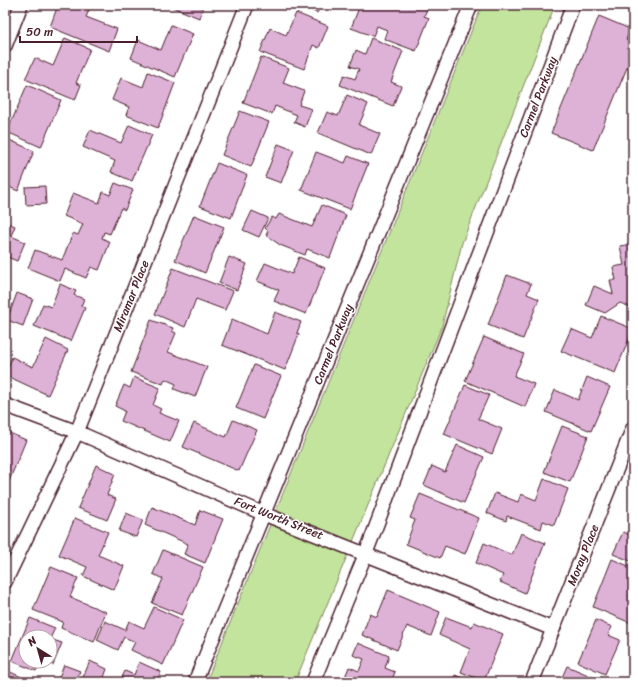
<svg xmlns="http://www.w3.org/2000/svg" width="638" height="687" font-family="Sriracha,sans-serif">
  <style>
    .green { fill: #c3e49d; stroke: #868264 }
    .building { fill: #deb2d7; stroke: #4a1f2b }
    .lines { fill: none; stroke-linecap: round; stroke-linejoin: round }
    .street-casing { stroke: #4a1f2b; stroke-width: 16 }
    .street { stroke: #fff; stroke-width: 13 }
    .labels { text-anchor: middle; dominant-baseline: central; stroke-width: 3; stroke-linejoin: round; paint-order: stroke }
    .street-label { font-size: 12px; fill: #4a1f2b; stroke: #fff }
  </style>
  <rect width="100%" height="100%" fill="#fff"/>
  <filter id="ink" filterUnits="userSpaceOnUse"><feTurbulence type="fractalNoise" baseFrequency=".025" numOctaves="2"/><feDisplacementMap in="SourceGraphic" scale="8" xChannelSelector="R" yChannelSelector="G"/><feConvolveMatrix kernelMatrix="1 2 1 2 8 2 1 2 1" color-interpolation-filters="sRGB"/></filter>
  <g filter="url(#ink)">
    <polygon class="green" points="482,5 555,5 462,243 442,326 295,682 206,682"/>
    <g class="building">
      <polygon points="58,5 91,5 86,17 117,29 109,51 50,27"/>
      <polygon points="170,5 196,5 203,8 199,18 170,6"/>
      <polygon points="299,5 321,5 317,13"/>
      <polygon points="360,5 429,5 424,16 429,18 416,51 384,39 387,30 377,26 373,36 351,28"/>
      <polygon points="296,13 328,26 319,48 313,45 304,69 260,52 270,28 286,35"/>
      <polygon points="599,16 630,29 626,40 633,43 633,53 593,150 551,133"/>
      <polygon points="171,25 193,34 175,77 131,58 138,40 161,50"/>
      <polygon points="65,38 90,49 76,83 81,85 75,100 25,79 35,58 53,66"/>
      <polygon points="371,38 403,51 391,82 401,86 393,106 340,85 344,75 355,79 359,69 350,66 356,50 365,54"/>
      <polygon points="261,57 289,68 283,83 304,91 299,105 312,109 305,127 294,122 297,115 275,106 272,114 243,103"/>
      <polygon points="148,72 175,83 158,128 126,115 129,107 112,100 121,78 143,87"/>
      <polygon points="27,85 61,100 41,147 7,132"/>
      <polygon points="347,95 368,104 359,125 380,134 371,155 318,133 327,112 338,116"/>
      <polygon points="240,111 269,122 251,167 222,155"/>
      <polygon points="129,125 152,135 132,181 111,172 115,161 83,147 90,130 121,143"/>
      <polygon points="5,138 34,151 18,191 5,185"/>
      <polygon points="278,144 294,150 281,183 265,177"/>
      <polygon points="316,152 345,163 348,156 368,164 350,209 301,190"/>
      <polygon points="217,163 247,175 231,218 200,206"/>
      <polygon points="115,183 133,190 125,210 121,208 110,234 104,232 102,238 110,242 99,270 91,267 86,278 65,269 60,281 28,268 35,250 62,260 73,233 78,235 83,224 64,216 73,193 99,203 103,192 110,195"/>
      <polygon points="45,186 46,204 26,205 25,187"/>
      <polygon points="322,205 346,215 330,258 307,249 305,255 280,245 266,235 268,231 265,228 272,217 276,219 279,214 312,227"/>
      <polygon points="252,211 268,218 259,237 243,230"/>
      <polygon points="194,215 224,227 205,273 175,260"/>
      <polygon points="5,222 15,226 11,236 25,242 17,261 5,256"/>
      <polygon points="633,244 633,308 620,303 605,313 586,305 594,286 613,294 610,280 616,280 613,267 624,265 620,246"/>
      <polygon points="229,257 247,264 237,290 219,283"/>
      <polygon points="299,257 325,268 306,314 274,301 279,290 257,281 265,263 292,274"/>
      <polygon points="173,268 233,291 225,310 196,299 185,327 155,314"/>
      <polygon points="507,275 531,284 527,294 539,299 523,339 488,325"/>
      <polygon points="60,284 76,291 74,295 84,299 81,306 85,308 71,341 34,326 43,304 51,307"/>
      <polygon points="17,293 33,299 23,326 7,320"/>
      <polygon points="275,312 301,322 297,333 299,334 285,370 222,345 232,319 267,334"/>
      <polygon points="601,316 633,329 615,373 561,351 571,329 592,338"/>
      <polygon points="151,320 173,328 172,331 176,333 168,352 207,367 195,397 174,389 176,384 165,379 163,384 131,372"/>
      <polygon points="484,337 524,354 514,376 534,384 525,407 465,381"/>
      <polygon points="46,339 68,350 48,395 5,375 12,357 33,367"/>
      <polygon points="254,365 281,376 263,419 236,408"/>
      <polygon points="134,377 160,388 153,405 161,409 159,413 179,421 170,442 121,421 125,411 115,406 124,385 130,388"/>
      <polygon points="587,377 610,387 591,431 546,412 555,390 578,400"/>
      <polygon points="465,385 489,395 478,419 502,429 492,454 444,434"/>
      <polygon points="233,420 257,430 239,471 183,447 194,423 226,437"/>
      <polygon points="562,426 588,436 570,482 544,472"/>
      <polygon points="5,431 26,440 7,486 5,485"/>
      <polygon points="457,445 484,457 464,503 424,485 432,466 445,472"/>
      <polygon points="96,465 115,474 107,495 116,499 107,520 78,508"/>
      <polygon points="544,479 568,489 554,525 543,521 541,529 507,516 506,521 487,513 495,493 518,502 521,494 536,500"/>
      <polygon points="420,494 479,518 465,554 445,546 440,558 406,544 415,520 410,518"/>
      <polygon points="152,507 195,525 200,510 223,519 205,563 184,554 188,544 145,525"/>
      <polygon points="126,513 143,520 136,537 119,531"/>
      <polygon points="75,518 108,532 98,555 124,566 114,590 83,576 87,567 59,555"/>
      <polygon points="623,532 633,536 633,562 613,554"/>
      <polygon points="521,533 545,543 525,593 500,582 503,575 476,563 484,543 512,555"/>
      <polygon points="163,550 203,567 182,615 152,603 163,579 153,574"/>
      <polygon points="612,559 633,568 633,587 629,597 633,599 633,624 593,607"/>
      <polygon points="51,567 78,578 70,597 106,612 94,642 61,628 63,622 33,610"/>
      <polygon points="388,590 440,612 431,636 407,626 397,650 362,635 370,614 377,617"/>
      <polygon points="154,607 183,620 163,665 131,650 135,642 124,637 118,650 97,640 105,621 125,630 129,621 144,628"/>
      <polygon points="446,617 472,627 474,622 503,634 484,681 461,672 470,649 439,635"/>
      <polygon points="30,618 55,628 50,639 62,643 53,665 43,661 50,661 50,637 26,637 26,661 41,661 36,671 12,661"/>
      <polygon points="596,620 612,627 608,635 620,640 605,674 578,662"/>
      <polygon points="358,643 389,656 385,668 395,672 391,682 343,682 349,667 359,671 364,659 353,655"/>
      <polygon points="90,661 107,669 103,680 108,682 81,682"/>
      <polygon points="139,662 161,672 156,682 120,682 125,671 134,675"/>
      <polygon points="64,665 80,671 75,682 57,682"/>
      <polygon points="567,666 593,677 591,682 560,682"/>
      <polygon points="8,671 33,682 5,682"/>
      <polygon points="455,675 472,682 452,682"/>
    </g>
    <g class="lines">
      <g class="street-casing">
        <g id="street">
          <polyline points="5,46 21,5"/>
          <polyline points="5,405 77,432 264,514 553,629"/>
          <polyline points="5,582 77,432 247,5"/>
          <polyline points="195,682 471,5"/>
          <polyline points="313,682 366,553 573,5"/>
          <polyline points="532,682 633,428"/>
        </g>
      </g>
      <use href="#street" class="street"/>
    </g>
  </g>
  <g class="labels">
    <g class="street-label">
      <text transform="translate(538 97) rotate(-69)">Carmel Parkway</text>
      <text transform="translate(131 296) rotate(-68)">Miramar Place</text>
      <text transform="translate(333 344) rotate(-68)">Carmel Parkway</text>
      <text transform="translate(279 518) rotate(22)">Fort Worth Street</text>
      <text transform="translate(583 555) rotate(-68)">Moray Place</text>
    </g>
  </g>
  <rect width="638" height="687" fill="none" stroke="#fff" stroke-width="20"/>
  <rect x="10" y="10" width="618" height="667" fill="none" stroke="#4a1f2b" stroke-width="1.5" filter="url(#ink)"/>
  <g transform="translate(38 649) rotate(323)"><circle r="19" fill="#ffffff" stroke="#b7a5aa"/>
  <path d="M0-3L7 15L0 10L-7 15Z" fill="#4a1f2b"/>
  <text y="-6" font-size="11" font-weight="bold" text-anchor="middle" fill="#4a1f2b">N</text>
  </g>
  <path d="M20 36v6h117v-6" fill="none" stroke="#4a1f2b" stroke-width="2"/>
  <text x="26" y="36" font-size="12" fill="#4a1f2b" stroke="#ffffff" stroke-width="3" paint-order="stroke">50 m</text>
</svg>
